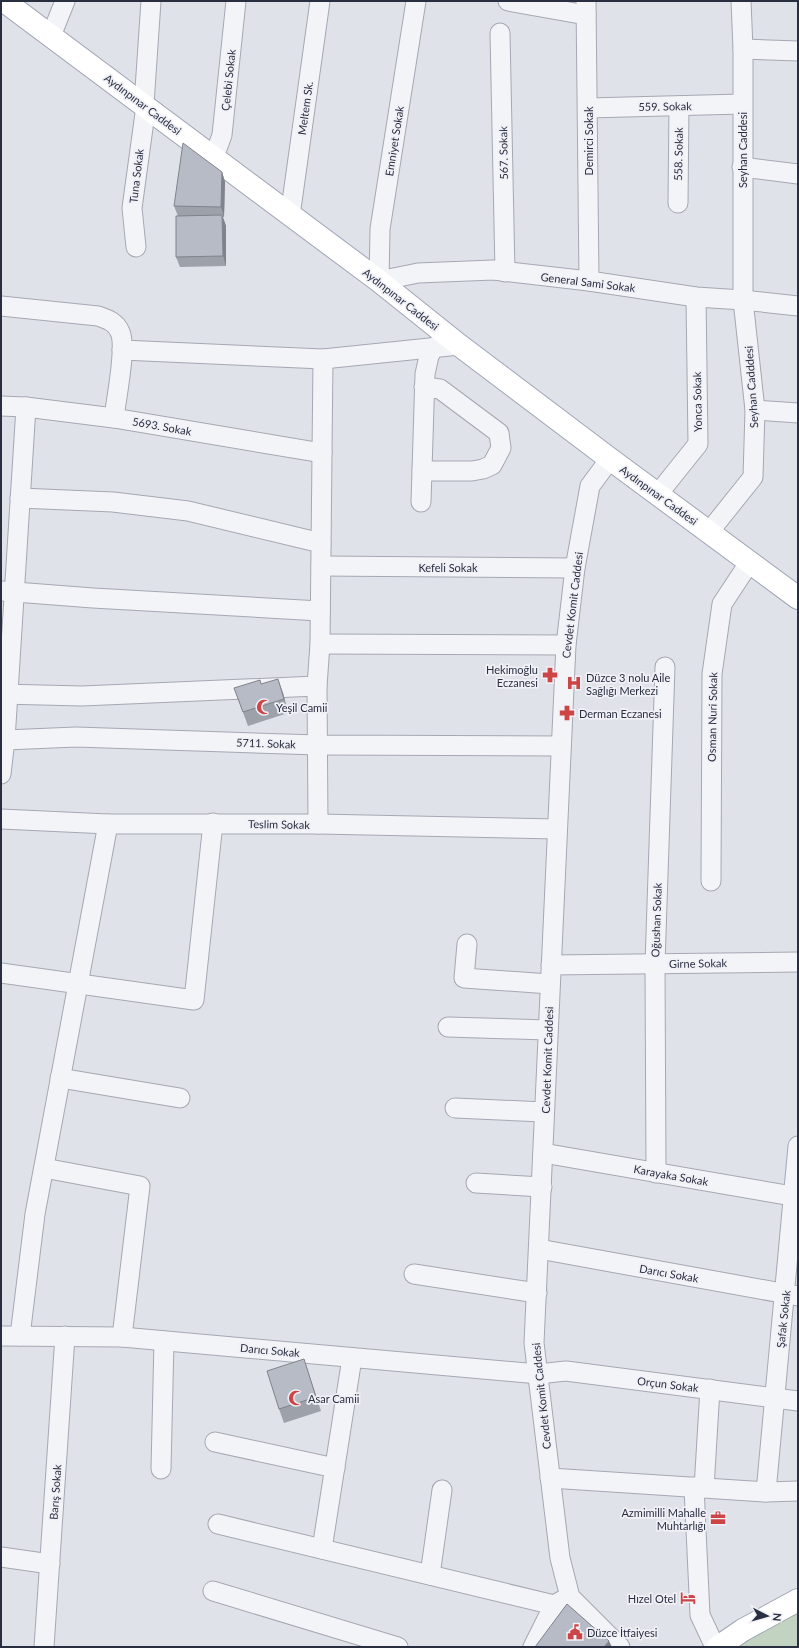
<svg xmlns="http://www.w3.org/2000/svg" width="799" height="1648" font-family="Lato,sans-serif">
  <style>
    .green { fill: #c3d3c1 }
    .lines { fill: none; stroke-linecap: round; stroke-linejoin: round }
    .minor-casing { stroke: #a5a8b3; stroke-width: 21 }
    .major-casing { stroke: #9fa5b5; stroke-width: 24 }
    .minor { stroke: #f3f4f7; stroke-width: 19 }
    .major { stroke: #fff; stroke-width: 22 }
    .wall { fill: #9da1aa }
    .shaded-wall { fill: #80838b }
    .building { fill: #b7bbc6; stroke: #80838b }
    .labels { text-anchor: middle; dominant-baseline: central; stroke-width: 3.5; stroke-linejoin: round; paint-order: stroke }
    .street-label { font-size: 11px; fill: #292e40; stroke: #f0f1f6 }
    .poi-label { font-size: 11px; fill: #292e40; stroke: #f0f1f6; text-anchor: start }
  </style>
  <rect width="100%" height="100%" fill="#e0e2e9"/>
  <polygon class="green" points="798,1611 798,1647 735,1647"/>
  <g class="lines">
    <g class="minor-casing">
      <g id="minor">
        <polyline points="416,1 380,229 379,281 418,273 493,270 589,281 696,297 743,300 798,306"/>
        <polyline points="508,1 586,15"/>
        <polyline points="586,1 589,281"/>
        <polyline points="500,33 505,272"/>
        <polyline points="51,36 65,1"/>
        <polyline points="743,49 798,51"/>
        <polyline points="144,104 151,1"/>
        <polyline points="588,108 742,104"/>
        <polyline points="214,157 222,135 236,1"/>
        <polyline points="742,167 798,174"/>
        <polyline points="678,203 679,106"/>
        <polyline points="290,216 320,1"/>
        <polyline points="136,247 132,208 146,106"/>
        <path d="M1 306 98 316C107 319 116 322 120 332 127 347 116 399 114 418"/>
        <polyline points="122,350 323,359 459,345"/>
        <polyline points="1,406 26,407 114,418 322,453"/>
        <polyline points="755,410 798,413"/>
        <polyline points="610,459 590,486 575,568 566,645 534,1343 560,1558 570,1597 620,1647"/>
        <polyline points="422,471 472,471 483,469 492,465 501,448 499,433 440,389 424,387"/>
        <polyline points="658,494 698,444 696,297"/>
        <polyline points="20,498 113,502 188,511 321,543"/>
        <polyline points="421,502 425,374 429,356 434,347"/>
        <polyline points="709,532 753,477 755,410 743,300 743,49 741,1"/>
        <polyline points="321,566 575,568"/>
        <polyline points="2,591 93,598 320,611"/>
        <polyline points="320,644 566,645"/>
        <polyline points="1,694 82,696 317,686"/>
        <polyline points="5,740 26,407"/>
        <polyline points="1,774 5,740 76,737 318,745 561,746"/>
        <polyline points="1,819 108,824 318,824 557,829"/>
        <polyline points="318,824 317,686 320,644 323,359"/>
        <polyline points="711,881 712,674 722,604 749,563"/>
        <polyline points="467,944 464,978 550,984"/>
        <polyline points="551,965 798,962"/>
        <polyline points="1,973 194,1000 213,823"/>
        <polyline points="448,1027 547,1030"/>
        <polyline points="60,1078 180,1098"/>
        <polyline points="455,1108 544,1112"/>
        <polyline points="543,1153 798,1197"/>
        <polyline points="44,1168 140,1186 122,1337"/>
        <polyline points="656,1173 655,964 665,667"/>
        <polyline points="476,1183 542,1187"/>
        <polyline points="539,1249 798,1296"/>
        <polyline points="414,1274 537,1293"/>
        <polyline points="1,1336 122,1337 538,1374 566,1371 798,1401"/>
        <polyline points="20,1336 35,1214 108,824"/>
        <polyline points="215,1442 335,1468"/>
        <polyline points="161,1469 164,1341"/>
        <polyline points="550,1478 766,1492 798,1491"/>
        <polyline points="694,1487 700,1615 715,1647"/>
        <polyline points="704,1488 710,1389"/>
        <polyline points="766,1492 798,1146"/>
        <polyline points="218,1524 554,1605"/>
        <polyline points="322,1549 352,1358"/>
        <polyline points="1,1557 50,1564"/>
        <polyline points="430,1575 442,1490"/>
        <polyline points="213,1591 398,1647"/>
        <polyline points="44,1647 65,1336"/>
        <polyline points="533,1647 554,1605 565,1599"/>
      </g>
    </g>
    <g class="major-casing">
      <g id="major">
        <polyline points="4,1 379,281 459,345 610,459 798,598"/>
        <polyline points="718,1647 743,1630 798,1600"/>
      </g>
    </g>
    <use href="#minor" class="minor"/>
    <use href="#major" class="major"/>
  </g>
  <g class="wall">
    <polygon points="222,172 225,182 224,217 223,217 226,226 226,266 180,267 176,257 178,216 174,206"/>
    <polygon points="261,684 283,693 288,713 248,726 234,688"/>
    <polygon points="304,1359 321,1411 284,1423 279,1409"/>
  </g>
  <g class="shaded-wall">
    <polygon points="222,172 225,182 224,217 221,207"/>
    <polygon points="222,215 226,226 226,266 223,256"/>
    <polygon points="278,679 283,693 288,713 284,699"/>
    <polygon points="609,1641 612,1647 604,1647"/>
  </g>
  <g class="building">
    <polygon points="183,143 222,172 221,207 174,206"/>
    <polygon points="222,215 223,256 176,257 176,216"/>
    <polygon points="278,679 284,699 243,712 234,688 260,680 261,684"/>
    <polygon points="304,1359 316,1397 279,1409 267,1371"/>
    <polygon points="567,1604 609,1641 604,1647 535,1647"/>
  </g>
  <defs>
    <g id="pharmacy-bare" transform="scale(1.2)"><path d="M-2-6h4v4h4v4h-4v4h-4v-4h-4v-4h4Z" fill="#cd4647" stroke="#f0f1f6" stroke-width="2.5" paint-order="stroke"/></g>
    <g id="hospital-bare" transform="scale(1.2)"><path d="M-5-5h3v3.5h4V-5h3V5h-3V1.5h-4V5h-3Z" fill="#cd4647" stroke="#f0f1f6" stroke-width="2.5" paint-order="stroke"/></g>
    <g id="mosque-bare" transform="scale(1.2)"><path d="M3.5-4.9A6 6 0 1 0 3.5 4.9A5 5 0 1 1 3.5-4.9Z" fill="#cd4647" stroke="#f0f1f6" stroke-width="2.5" paint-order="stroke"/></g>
    <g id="office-bare" transform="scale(1.2)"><path d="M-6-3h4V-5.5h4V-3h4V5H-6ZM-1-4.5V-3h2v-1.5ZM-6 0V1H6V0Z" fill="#cd4647" stroke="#f0f1f6" stroke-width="2.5" paint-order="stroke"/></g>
    <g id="hotel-bare" transform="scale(1.2)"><path d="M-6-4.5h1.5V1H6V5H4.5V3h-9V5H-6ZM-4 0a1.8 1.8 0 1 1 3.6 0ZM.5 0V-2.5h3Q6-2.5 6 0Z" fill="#cd4647" stroke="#f0f1f6" stroke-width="2.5" paint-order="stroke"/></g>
    <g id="civic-bare" transform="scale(1.2)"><path d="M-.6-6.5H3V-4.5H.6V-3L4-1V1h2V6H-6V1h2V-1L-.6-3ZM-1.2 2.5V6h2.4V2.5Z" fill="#cd4647" stroke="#f0f1f6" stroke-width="2.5" paint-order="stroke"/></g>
  </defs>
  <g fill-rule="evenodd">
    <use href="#pharmacy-bare" x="550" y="675"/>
    <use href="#hospital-bare" x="574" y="683"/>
    <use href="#mosque-bare" x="264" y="707"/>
    <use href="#pharmacy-bare" x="567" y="713"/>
    <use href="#mosque-bare" x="296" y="1398"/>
    <use href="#office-bare" x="718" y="1518"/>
    <use href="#hotel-bare" x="688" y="1598"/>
    <use href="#civic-bare" x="575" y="1632"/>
  </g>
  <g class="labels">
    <g class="street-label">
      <text transform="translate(228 80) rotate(-84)">Çelebi Sokak</text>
      <text transform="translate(143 104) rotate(37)">Aydınpınar Caddesi</text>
      <text transform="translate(665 106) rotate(-1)">559. Sokak</text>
      <text transform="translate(305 108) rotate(-82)">Meltem Sk.</text>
      <text transform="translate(394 141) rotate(-81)">Emniyet Sokak</text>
      <text transform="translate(588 141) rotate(-90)">Demirci Sokak</text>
      <text transform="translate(742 150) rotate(-90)">Seyhan Caddesi</text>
      <text transform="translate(503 153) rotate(-91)">567. Sokak</text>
      <text transform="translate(678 154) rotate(-89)">558. Sokak</text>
      <text transform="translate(136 176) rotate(-83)">Tuna Sokak</text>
      <text transform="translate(588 282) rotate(7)">General Sami Sokak</text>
      <text transform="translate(401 299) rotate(38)">Aydınpınar Caddesi</text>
      <text transform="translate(751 387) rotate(-94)">Seyhan Cadddesi</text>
      <text transform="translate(697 402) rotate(-91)">Yonca Sokak</text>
      <text transform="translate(162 426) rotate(10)">5693. Sokak</text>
      <text transform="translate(659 495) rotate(36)">Aydınpınar Caddesi</text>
      <text x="448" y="567">Kefeli Sokak</text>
      <text transform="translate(572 605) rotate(-83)">Cevdet Komit Caddesi</text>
      <text transform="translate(712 717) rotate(-89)">Osman Nuri Sokak</text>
      <text transform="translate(266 743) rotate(2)">5711. Sokak</text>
      <text transform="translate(279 824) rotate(1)">Teslim Sokak</text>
      <text transform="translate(656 920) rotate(-88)">Oğushan Sokak</text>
      <text transform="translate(698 963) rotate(-1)">Girne Sokak</text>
      <text transform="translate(547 1060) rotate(-88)">Cevdet Komit Caddesi</text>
      <text transform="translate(671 1175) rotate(10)">Karayaka Sokak</text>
      <text transform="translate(669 1273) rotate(10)">Darıcı Sokak</text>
      <text transform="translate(783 1319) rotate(-84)">Şafak Sokak</text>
      <text transform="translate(270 1350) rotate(5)">Darıcı Sokak</text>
      <text transform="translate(668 1384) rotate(7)">Orçun Sokak</text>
      <text transform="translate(541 1396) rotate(-96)">Cevdet Komit Caddesi</text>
      <text transform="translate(55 1492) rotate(-86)">Barış Sokak</text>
    </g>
    <g class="poi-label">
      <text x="538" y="669" text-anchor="end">Hekimoğlu<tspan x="538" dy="13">Eczanesi</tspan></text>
      <text x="586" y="677">Düzce 3 nolu Aile<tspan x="586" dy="13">Sağlığı Merkezi</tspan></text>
      <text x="276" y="707">Yeşil Camii</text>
      <text x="579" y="713">Derman Eczanesi</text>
      <text x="308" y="1398">Asar Camii</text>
      <text x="706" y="1512" text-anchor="end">Azmimilli Mahalle<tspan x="706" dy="13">Muhtarlığı</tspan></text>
      <text x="676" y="1598" text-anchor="end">Hızel Otel</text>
      <text x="587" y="1632">Düzce İtfaiyesi</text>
    </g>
  </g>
  <rect width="799" height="1648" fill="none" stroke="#292e40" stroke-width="4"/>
  <g transform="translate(767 1616) rotate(96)" stroke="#f0f1f6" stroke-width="3" paint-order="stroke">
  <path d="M0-3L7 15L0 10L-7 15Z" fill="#292e40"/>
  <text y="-6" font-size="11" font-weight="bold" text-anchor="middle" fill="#292e40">N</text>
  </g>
</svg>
